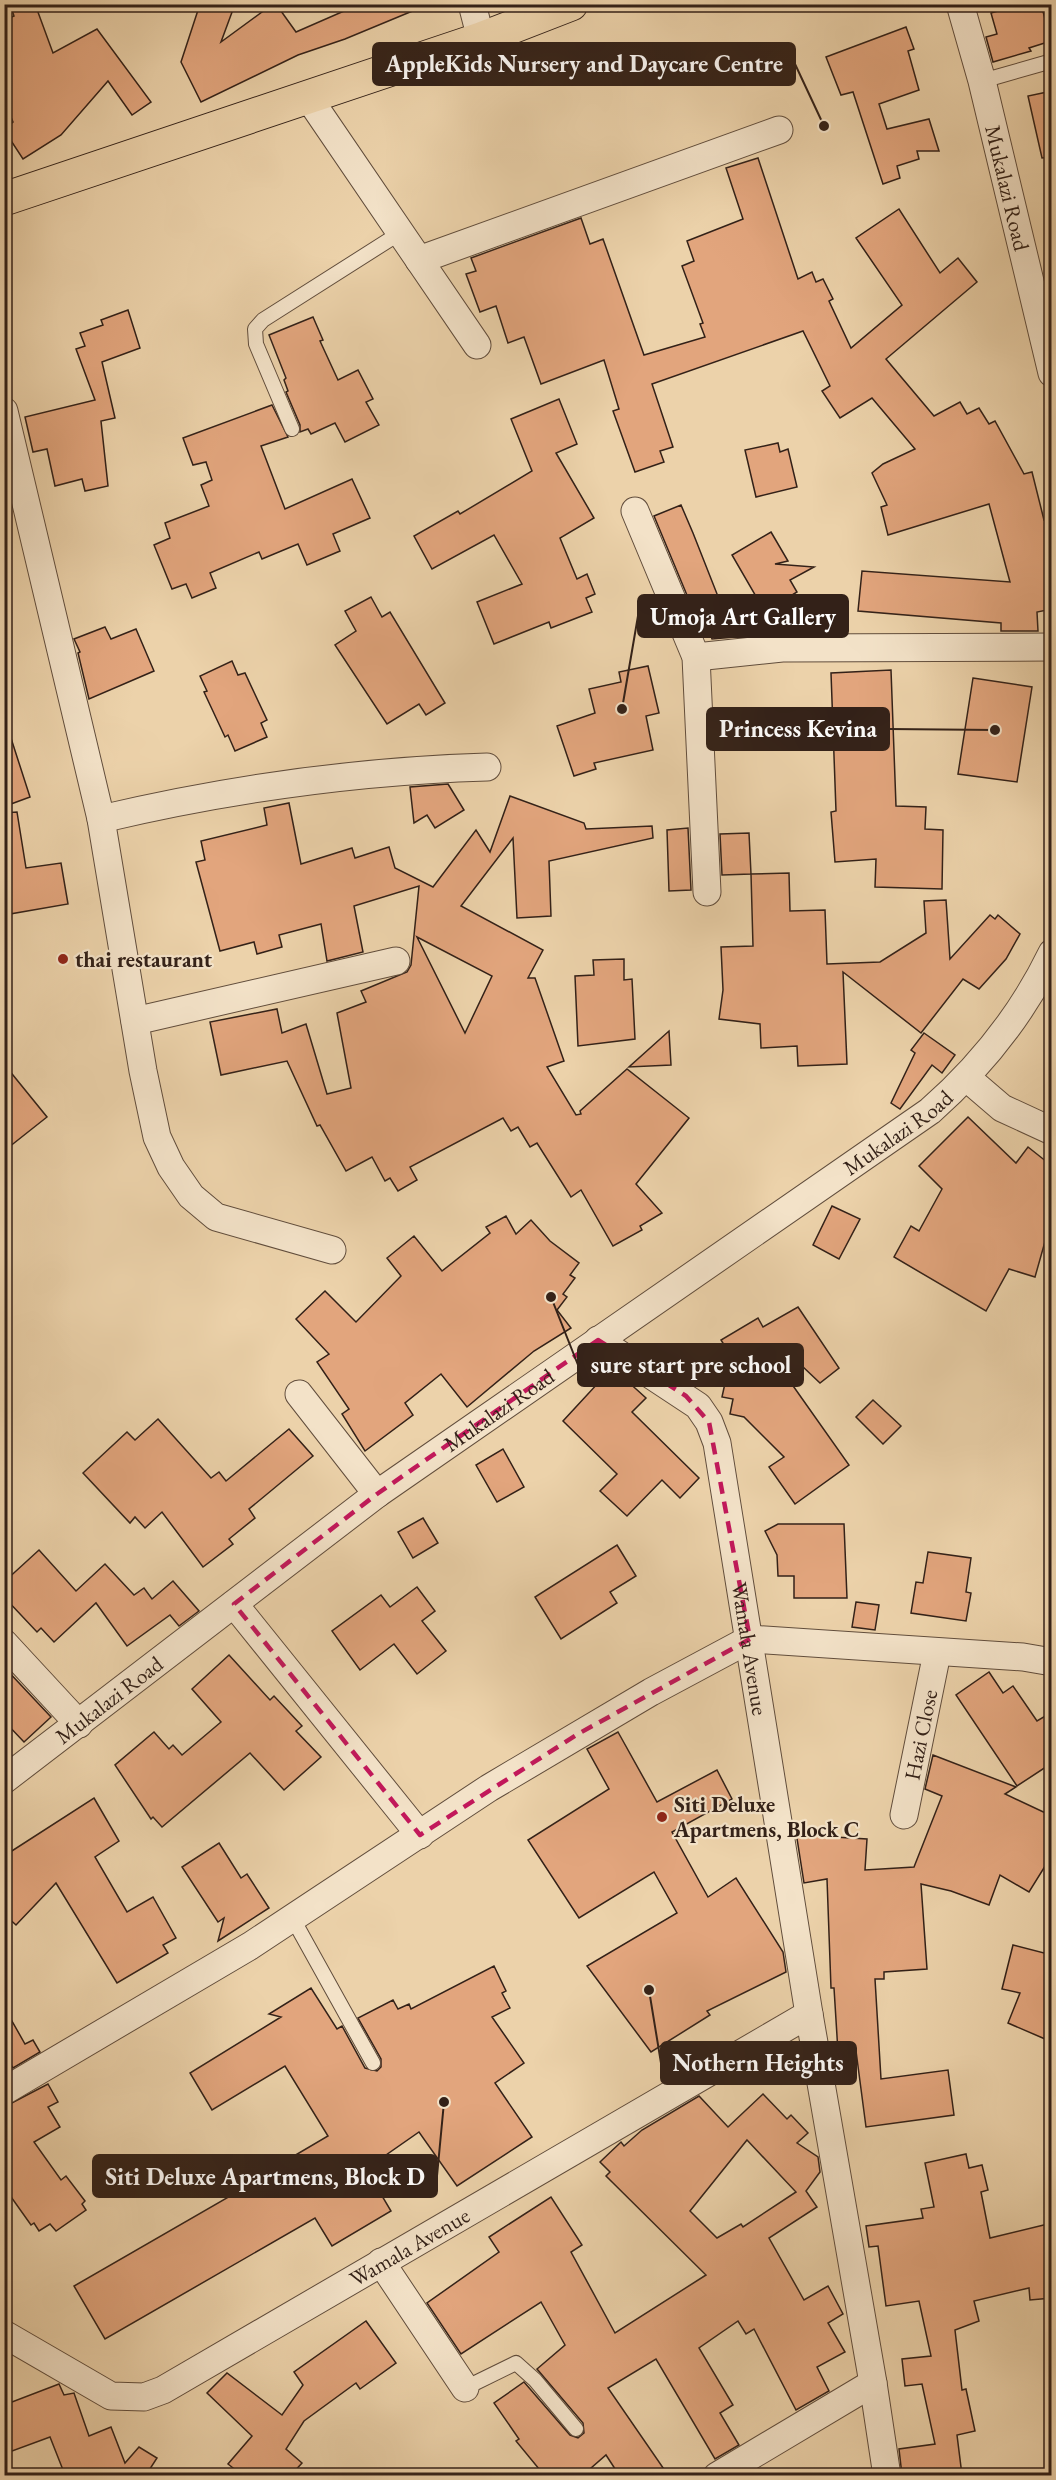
<svg xmlns="http://www.w3.org/2000/svg" width="1056" height="2480" font-family="'EB Garamond',serif">
  <style>
    .building { fill: #e2a57d; stroke: #332118; stroke-width: 1.5; fill-rule: evenodd }
    .lines { fill: none; stroke-linecap: round; stroke-linejoin: round }
    .lane-casing { stroke: #614d3c; stroke-width: 16 }
    .street-casing { stroke: #614d3c; stroke-width: 29 }
    .primary-casing { stroke: #332118; stroke-width: 35 }
    .lane { stroke: #f3e2c8; stroke-width: 14 }
    .street { stroke: #f3e2c8; stroke-width: 27 }
    .primary { stroke: #ecd2aa; stroke-width: 33 }
    .marked { fill: none; stroke: #c2185b; stroke-width: 4.5; stroke-dasharray: 12 8; stroke-linejoin: round }
    .poi-dot { fill: #8f2418; stroke: #f3e2c8; stroke-width: 2 }
    .labels { text-anchor: middle; dominant-baseline: central; stroke-width: 4.5; stroke-linejoin: round; paint-order: stroke }
    .street-label { font-size: 22px; fill: #332118; stroke: #f3e2c8 }
    .poi-label { font-size: 22px; font-weight: bold; fill: #332118; stroke: #f3e2c8; text-anchor: start }
    .leader { fill: none; stroke: #332118; stroke-width: 2 }
    .callout-dot { fill: #332118; stroke: #f3e2c8; stroke-width: 2 }
    .callout { fill: #332118; stroke: #332118; stroke-width: 2 }
    .callout-label { font-size: 24px; text-anchor: middle; font-weight: bold; fill: #fff }
  </style>
  <rect width="100%" height="100%" fill="#ecd2aa"/>
  <filter id="stains"><feTurbulence type="fractalNoise" baseFrequency=".00333" numOctaves="4"/><feColorMatrix values="0 0 0 0 .2 0 0 0 0 .09 0 0 0 0 .02 0 0 0 .5 -.17"/></filter>
  <radialGradient id="worn" r=".72"><stop offset=".6" stop-color="#630" stop-opacity="0"/><stop offset="1" stop-color="#630" stop-opacity=".3"/></radialGradient>
  <g class="building">
    <polygon points="10,4 35,4 53,53 97,29 151,102 132,115 108,81 61,135 23,159 4,130 13,122 4,100 4,20 14,16"/>
    <polygon points="200,4 235,4 221,42 273,4 276,4 296,32 360,4 427,5 345,39 298,55 201,102 181,62"/>
    <polygon points="1022,4 1041,4 1051,41 1029,48 1031,51 993,62 986,37 997,34 991,13"/>
    <polygon points="906,27 914,49 908,51 919,90 879,104 887,129 929,119 939,151 917,151 919,159 897,166 900,178 883,184 853,92 841,95 826,57"/>
    <polygon points="1052,91 1052,157 1042,158 1028,96"/>
    <polygon points="758,158 798,279 812,272 816,282 823,279 833,299 829,301 851,348 902,305 856,238 899,209 940,273 958,258 977,282 886,359 934,416 960,402 967,414 979,408 989,424 995,421 1024,474 1032,472 1044,520 1052,518 1052,609 1037,612 1038,631 1001,631 1001,623 858,611 862,571 1010,582 989,504 888,535 881,507 887,505 872,473 883,464 915,449 872,398 840,418 822,391 830,386 803,331 652,384 673,447 660,451 664,462 635,472 613,411 619,409 604,360 541,384 524,337 508,343 496,306 480,312 466,274 476,271 471,258 581,218 590,244 603,239 644,355 705,337 700,324 703,323 682,266 694,261 687,241 743,219 726,168"/>
    <polygon points="128,310 140,348 102,362 115,418 101,421 108,486 85,491 82,479 55,486 47,449 33,452 25,417 95,400 76,349 85,346 80,333 103,325 101,320"/>
    <polygon points="313,317 323,340 320,341 338,380 358,370 373,399 366,402 379,425 345,442 335,423 311,434 308,429 300,432 300,425 286,392 288,391 284,380 286,378 269,335"/>
    <polygon points="559,399 577,444 556,453 594,518 560,538 577,579 587,574 595,594 586,598 592,612 551,628 549,622 494,644 477,602 522,584 494,535 432,569 414,536 458,511 460,514 532,471 511,419"/>
    <polygon points="272,405 288,437 261,446 285,509 352,479 370,518 333,534 340,551 307,565 298,544 262,559 259,552 210,573 216,588 192,598 186,584 172,589 154,545 170,538 165,523 209,506 201,485 212,480 206,462 193,465 183,438"/>
    <polygon points="778,443 780,452 788,449 797,487 756,497 745,450"/>
    <polygon points="681,505 693,533 734,637 712,639 710,633 704,636 654,516"/>
    <polygon points="771,532 788,561 775,564 814,567 790,580 797,592 765,612 732,555"/>
    <polygon points="371,597 382,617 390,612 445,703 426,715 419,704 387,724 335,645 356,631 345,611"/>
    <polygon points="105,627 111,639 136,629 154,671 89,699 78,653 80,652 74,639"/>
    <polygon points="232,661 238,675 245,673 267,720 261,723 267,737 235,751 228,735 225,737 204,692 207,691 200,676"/>
    <polygon points="648,666 659,713 646,716 653,750 594,763 596,769 574,776 557,726 595,713 589,689 621,682 619,672"/>
    <polygon points="891,670 896,806 926,807 925,829 943,830 942,889 875,887 876,859 835,862 831,812 836,811 831,673"/>
    <polygon points="973,678 1032,687 1017,782 958,774"/>
    <polygon points="9,732 30,797 11,804 4,785 4,733"/>
    <polygon points="448,784 464,810 435,828 427,815 414,823 410,787"/>
    <path d="M510 796 584 823 586 829 652 826 653 838 549 861 551 916 517 918 513 838 461 906 543 950 528 978H535L564 1061 547 1067 576 1115 581 1114 580 1111 627 1069 689 1118 636 1184 662 1213 640 1226 642 1230 613 1246 581 1190 571 1197 537 1143 530 1147 518 1127 511 1131 503 1118 410 1167 417 1180 398 1191 390 1178 385 1181 372 1157 346 1171 320 1125 317 1126 287 1061 221 1075 210 1022 277 1009 282 1033 306 1024 327 1094 351 1088 337 1013 366 1002 361 991 407 972 411 965 419 886 354 906 363 952 327 961 321 924 279 935 282 947 257 954 254 942 220 951 196 862 205 860 201 841 267 825 264 808 289 803 301 864 352 848 355 858 389 847 395 868 433 887 476 830 490 852ZM417 937 492 976 465 1033Z"/>
    <polygon points="17,812 26,868 61,863 68,904 4,915 4,813"/>
    <polygon points="688,828 691,890 669,891 667,830"/>
    <polygon points="749,833 751,874 722,875 720,834"/>
    <polygon points="789,873 790,911 825,910 827,964 880,962 926,933 924,901 946,900 950,959 990,915 995,919 998,915 1020,934 1006,959 979,989 963,979 921,1033 843,972 847,1064 798,1066 797,1046 761,1048 760,1024 719,1019 723,990 721,947 753,946 751,874"/>
    <polygon points="624,959 624,980 632,979 635,1039 578,1046 575,976 594,975 593,960"/>
    <polygon points="669,1031 671,1065 629,1067"/>
    <polygon points="924,1033 955,1055 942,1073 932,1065 900,1109 891,1103 915,1053 911,1050"/>
    <polygon points="4,1064 47,1117 4,1151"/>
    <polygon points="968,1117 1016,1163 1028,1147 1052,1166 1052,1241 1046,1238 1035,1277 1009,1269 986,1311 894,1257 911,1226 919,1231 942,1189 919,1166"/>
    <polygon points="832,1206 860,1219 839,1259 813,1245"/>
    <polygon points="506,1216 516,1234 531,1220 550,1241 579,1263 570,1275 575,1278 563,1294 567,1297 557,1310 571,1328 534,1351 467,1407 441,1374 405,1403 413,1415 365,1451 342,1414 349,1409 317,1362 329,1354 296,1319 325,1291 356,1322 401,1276 387,1258 414,1236 442,1271 490,1233 486,1227"/>
    <polygon points="798,1307 839,1368 820,1383 782,1347 772,1356 849,1465 795,1504 769,1467 784,1457 744,1417 730,1414 733,1399 722,1397 731,1356 721,1340 758,1318 763,1327"/>
    <polygon points="615,1370 646,1398 632,1412 699,1478 680,1498 662,1480 627,1516 600,1491 617,1474 563,1421 599,1382 601,1384"/>
    <polygon points="873,1400 901,1426 883,1444 856,1417"/>
    <polygon points="158,1419 211,1478 219,1472 226,1481 289,1429 313,1456 249,1509 255,1518 229,1539 233,1544 203,1567 162,1512 145,1528 135,1517 130,1523 83,1473 127,1432 135,1440"/>
    <polygon points="503,1449 524,1487 497,1502 476,1465"/>
    <polygon points="423,1518 438,1543 413,1558 398,1532"/>
    <polygon points="778,1524 844,1524 847,1598 794,1598 794,1576 778,1576 777,1555 765,1531"/>
    <polygon points="617,1545 636,1576 610,1592 617,1603 561,1639 535,1597"/>
    <polygon points="39,1550 76,1591 105,1564 134,1595 144,1588 152,1599 173,1581 199,1611 179,1626 170,1615 127,1646 96,1603 54,1642 41,1628 37,1632 4,1597 4,1582"/>
    <polygon points="928,1552 971,1558 966,1592 971,1593 966,1621 911,1613 916,1582 923,1583"/>
    <polygon points="417,1587 435,1611 422,1621 446,1651 417,1674 394,1644 360,1670 332,1631 381,1595 390,1607"/>
    <polygon points="856,1602 879,1605 875,1630 852,1627"/>
    <polygon points="229,1655 270,1700 274,1696 302,1726 296,1731 321,1757 284,1790 250,1753 162,1827 153,1817 151,1819 115,1765 154,1732 169,1749 173,1745 182,1755 221,1722 192,1689"/>
    <polygon points="4,1667 51,1717 24,1742 4,1721"/>
    <polygon points="989,1672 1003,1693 1013,1686 1037,1721 1052,1712 1052,1763 1017,1786 956,1695"/>
    <polygon points="618,1732 657,1802 717,1770 732,1799 672,1832 708,1897 736,1878 783,1952 786,1972 707,2011 710,2015 651,2052 587,1966 677,1913 654,1872 579,1918 528,1840 609,1789 587,1749"/>
    <polygon points="933,1755 1016,1787 1005,1794 1052,1816 1052,1855 1029,1892 1000,1875 989,1905 951,1891 921,1884 927,1969 884,1972 884,1979 875,1979 881,2079 948,2070 954,2115 866,2127 856,2051 838,2052 834,1988 831,1988 827,1879 804,1883 796,1832 817,1829 818,1836 867,1839 865,1870 914,1867 942,1796 925,1789"/>
    <polygon points="94,1798 119,1841 95,1857 127,1912 153,1897 176,1938 163,1945 168,1953 117,1983 56,1883 16,1925 4,1914 4,1856"/>
    <polygon points="219,1843 241,1878 247,1874 269,1908 218,1941 224,1918 218,1922 182,1867"/>
    <polygon points="1013,1945 1052,1955 1052,2042 1008,2023 1020,1993 1002,1989"/>
    <polygon points="494,1966 506,1991 502,1993 510,2008 492,2017 524,2063 495,2083 532,2137 457,2186 419,2132 366,2169 391,2211 332,2246 315,2218 105,2339 74,2286 284,2165 282,2163 328,2136 285,2066 212,2110 190,2073 281,2017 269,2014 311,1988 337,2029 342,2026 365,2068 377,2071 381,2067 381,2059 358,2018 393,2000 398,2009 409,2004 411,2009"/>
    <polygon points="4,2007 25,2044 33,2040 40,2052 13,2068 4,2054"/>
    <polygon points="48,2084 58,2102 48,2107 60,2127 34,2142 61,2180 66,2176 85,2201 82,2204 86,2210 56,2231 50,2224 39,2231 34,2223 31,2225 4,2187 4,2107"/>
    <path d="M763 2094 787 2119 791 2115 808 2133 797 2143 818 2157 820 2172 806 2191 817 2207 769 2238 804 2300 828 2286 843 2314 828 2323 845 2352 817 2367 829 2391 796 2410 754 2329 746 2334 738 2321 699 2348 733 2405 720 2413 739 2445 715 2459 656 2359 608 2388 668 2475H619L606 2455 583 2475H544L516 2441 519 2439 494 2403 524 2382 570 2435 578 2438 584 2433 583 2423 537 2369 565 2345 541 2302 461 2354 427 2303 499 2252 489 2237 551 2197 582 2245 571 2252 615 2333 706 2275 606 2176 610 2172 600 2162 621 2142 624 2146 642 2130 699 2096 728 2127ZM747 2140 796 2192 743 2227 741 2224 717 2238 690 2211Z"/>
    <polygon points="966,2154 969,2168 982,2165 988,2190 981,2192 990,2238 1052,2223 1052,2298 1030,2300 1029,2288 974,2301 979,2321 955,2330 962,2390 966,2389 975,2431 957,2435 962,2475 902,2475 899,2449 935,2444 922,2384 905,2386 902,2359 931,2356 919,2301 886,2306 878,2246 869,2247 866,2226 923,2218 921,2209 934,2207 925,2163"/>
    <polygon points="366,2321 396,2363 360,2389 356,2383 304,2421 286,2449 302,2463 291,2475 242,2475 228,2464 252,2436 207,2393 227,2373 282,2415 303,2385 294,2372"/>
    <polygon points="59,2384 64,2395 74,2393 89,2436 111,2427 125,2463 139,2447 157,2458 146,2475 65,2475 50,2437 4,2454 4,2405"/>
  </g>
  <g class="lines">
    <g class="lane-casing">
      <g id="lane">
        <polyline points="982,81 1052,61"/>
        <polyline points="292,429 256,344 255,329 263,320 400,233"/>
        <polyline points="293,1919 373,2063"/>
        <polyline points="465,2388 516,2363 535,2380 576,2429"/>
      </g>
    </g>
    <g class="street-casing">
      <g id="street">
        <polyline points="472,4 481,39"/>
        <path id="s1" d="M960 4 982 81 1052 373"/>
        <polyline points="308,97 477,345"/>
        <polyline points="419,260 779,130"/>
        <polyline points="4,411 101,819 143,1071 157,1137 171,1167 191,1196 216,1217 332,1250"/>
        <polyline points="635,511 696,657 707,892"/>
        <polyline points="696,657 782,648 1052,647"/>
        <path d="M101 819C228 789 357 771 487 767"/>
        <polyline points="135,1021 396,961"/>
        <polyline points="967,1078 1002,1108 1052,1131"/>
        <path id="s2" d="M598 1340 698 1406 709 1422 717 1443 809 2014 873 2383 717 2476"/>
        <polyline points="299,1394 377,1494"/>
        <polyline points="234,1604 420,1835"/>
        <polyline points="4,1643 79,1724"/>
        <path id="s3" d="M4 1780 377 1494 930 1111C980 1067 1022 1015 1052 953"/>
        <path id="s4" d="M904 1815 937 1653"/>
        <polyline points="4,2091 250,1946 489,1788 651,1692 750,1639 1023,1657 1052,1662"/>
        <polyline points="381,2262 465,2388"/>
        <path id="s5" d="M4 2334 111 2396 144 2397 163 2390 809 2014"/>
        <polyline points="873,2383 887,2476"/>
      </g>
    </g>
    <g class="primary-casing">
      <polyline id="primary" points="4,199 481,39 571,4"/>
    </g>
    <use href="#lane" class="lane"/>
    <use href="#street" class="street"/>
    <use href="#primary" class="primary"/>
  </g>
  <path class="marked" d="M598 1340 686 1396 709 1422 750 1639 578 1734 420 1835 234 1604 377 1494Z"/>
  <g class="poi-dot">
    <circle cx="63" cy="959" r="6"/>
    <circle cx="662" cy="1817" r="6"/>
  </g>
  <g class="labels">
    <g class="street-label">
      <text stroke="none"><textPath href="#s1" startOffset="190">Mukalazi Road</textPath></text>
      <text stroke="none"><textPath href="#s3" startOffset="1104">Mukalazi Road</textPath></text>
      <text stroke="none"><textPath href="#s3" startOffset="618">Mukalazi Road</textPath></text>
      <text stroke="none"><textPath href="#s2" startOffset="370">Wamala Avenue</textPath></text>
      <text stroke="none"><textPath href="#s3" startOffset="132">Mukalazi Road</textPath></text>
      <text stroke="none"><textPath href="#s4" startOffset="82">Hazi Close</textPath></text>
      <text stroke="none"><textPath href="#s5" startOffset="462">Wamala Avenue</textPath></text>
    </g>
    <g class="poi-label">
      <text x="75" y="959">thai restaurant</text>
      <text x="674" y="1804">Siti Deluxe<tspan x="674" dy="25">Apartmens, Block C</tspan></text>
    </g>
  </g>
  <path class="leader" d="M824 126L795 64M622 709L638 616M995 730L889 729M551 1297L578 1365M649 1990L661 2063M444 2102L437 2176"/>
  <g class="callout-dot">
    <circle cx="824" cy="126" r="6"/>
    <circle cx="622" cy="709" r="6"/>
    <circle cx="995" cy="730" r="6"/>
    <circle cx="551" cy="1297" r="6"/>
    <circle cx="649" cy="1990" r="6"/>
    <circle cx="444" cy="2102" r="6"/>
  </g>
  <g class="callout">
    <rect x="373" y="43" width="422" height="42" rx="6"/>
    <rect x="638" y="595" width="210" height="42" rx="6"/>
    <rect x="707" y="708" width="182" height="42" rx="6"/>
    <rect x="578" y="1344" width="225" height="42" rx="6"/>
    <rect x="661" y="2042" width="195" height="42" rx="6"/>
    <rect x="93" y="2155" width="344" height="42" rx="6"/>
  </g>
  <g class="callout-label">
    <text x="584" y="72">AppleKids Nursery and Daycare Centre</text>
    <text x="743" y="625">Umoja Art Gallery</text>
    <text x="798" y="737">Princess Kevina</text>
    <text x="691" y="1373">sure start pre school</text>
    <text x="758" y="2071">Nothern Heights</text>
    <text x="265" y="2185">Siti Deluxe Apartmens, Block D</text>
  </g>
  <rect width="1056" height="2480" fill="none" stroke="#ecd2aa" stroke-width="24"/>
  <rect x="6" y="6" width="1044" height="2468" fill="none" stroke="#332118" stroke-width="3"/>
  <rect x="12" y="12" width="1032" height="2456" fill="none" stroke="#332118" stroke-width="1.5"/>
  <rect width="100%" height="100%" filter="url(#stains)"/>
  <rect width="100%" height="100%" fill="url(#worn)"/>
</svg>
